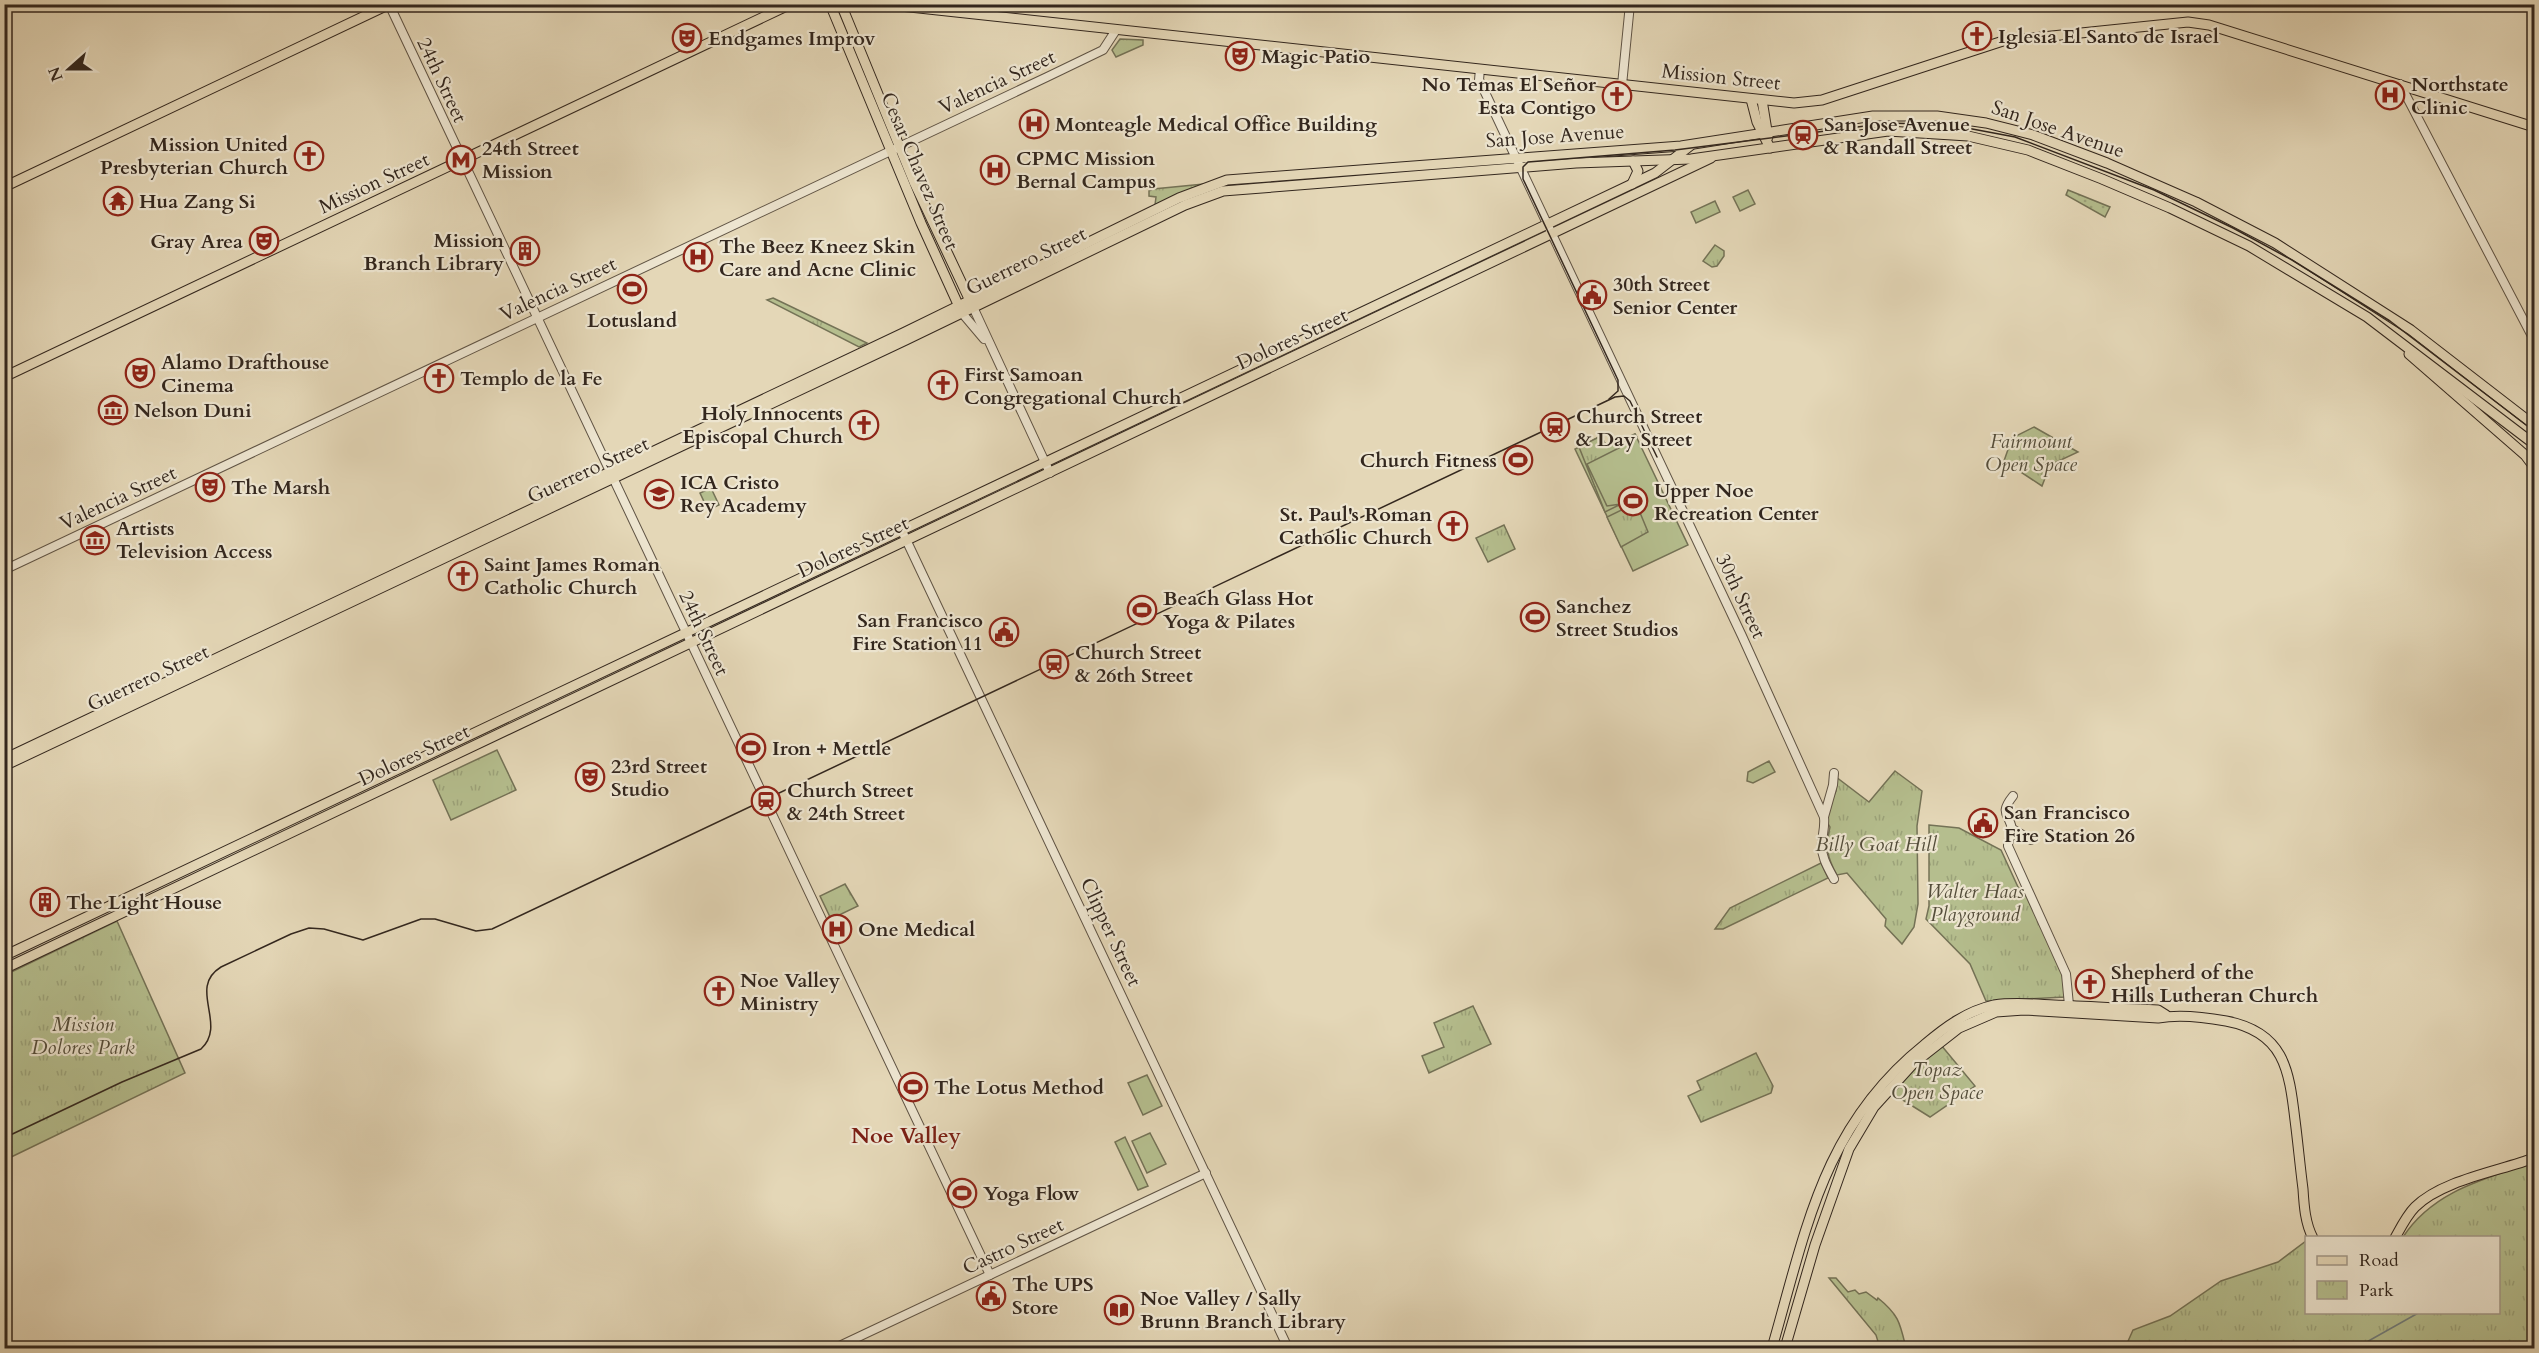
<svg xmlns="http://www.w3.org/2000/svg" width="2539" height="1353" font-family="Cardo,serif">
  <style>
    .grass { fill: #b5be8e; stroke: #747256; stroke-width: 1.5 }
    .park { fill: url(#park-tufts); stroke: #747256; stroke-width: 1.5 }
    .garden { fill: url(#garden-dots); stroke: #747256; stroke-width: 1.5 }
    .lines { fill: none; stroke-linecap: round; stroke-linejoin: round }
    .stream { stroke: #717d7c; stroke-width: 1.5 }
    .minor-casing { stroke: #5f5344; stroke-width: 10 }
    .major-casing { stroke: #33271e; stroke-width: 11 }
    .minor { stroke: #ede5d0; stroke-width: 8 }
    .major { stroke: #e4d7b7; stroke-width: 9 }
    .tram { stroke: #33271e; stroke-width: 1.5 }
    .labels { text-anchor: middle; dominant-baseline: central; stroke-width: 4.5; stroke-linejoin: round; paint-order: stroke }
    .poi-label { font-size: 20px; font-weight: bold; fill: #33271e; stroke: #ede5d0; text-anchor: start }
    .street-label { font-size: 20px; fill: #33271e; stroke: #ede5d0 }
    .park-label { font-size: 20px; font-style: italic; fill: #544d3a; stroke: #ede5d0 }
    .quarter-label { font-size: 22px; font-weight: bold; fill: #7a1f14; stroke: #ede5d0 }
  </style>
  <defs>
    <pattern id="park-tufts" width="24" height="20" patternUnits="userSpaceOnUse" patternTransform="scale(1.5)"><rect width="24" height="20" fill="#b5be8e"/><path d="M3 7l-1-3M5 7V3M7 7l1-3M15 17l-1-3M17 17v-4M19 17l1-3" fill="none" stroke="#9ca37a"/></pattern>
    <pattern id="garden-dots" width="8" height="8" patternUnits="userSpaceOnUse" patternTransform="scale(1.5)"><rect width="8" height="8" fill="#b5be8e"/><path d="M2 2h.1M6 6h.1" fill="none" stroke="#9ca37a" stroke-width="1.8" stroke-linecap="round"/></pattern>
  </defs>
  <rect width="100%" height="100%" fill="#e4d7b7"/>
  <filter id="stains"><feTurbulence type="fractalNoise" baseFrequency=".00333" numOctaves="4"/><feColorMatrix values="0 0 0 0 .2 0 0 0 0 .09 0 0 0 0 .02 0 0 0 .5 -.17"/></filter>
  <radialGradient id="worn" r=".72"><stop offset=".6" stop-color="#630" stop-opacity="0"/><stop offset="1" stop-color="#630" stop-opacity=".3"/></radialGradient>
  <g class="grass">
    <polygon points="1748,190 1755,204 1740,211 1733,197"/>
    <polygon points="1715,201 1720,212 1696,223 1691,212"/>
    <polygon points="1635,434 1688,545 1633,571 1575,449 1601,436 1607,447"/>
    <polygon points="711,488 719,505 708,510 700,493"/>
    <polygon points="1769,761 1775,772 1753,783 1747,781 1748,772"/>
    <polygon points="1147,1075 1162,1106 1143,1115 1128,1083"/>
    <polygon points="1150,1133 1166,1164 1147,1173 1132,1141"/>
    <polygon points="1125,1137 1148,1186 1138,1190 1115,1142"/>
  </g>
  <g class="park">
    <polygon points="1120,39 1143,40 1143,45 1116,57 1112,50"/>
    <polygon points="1204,184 1155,205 1156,197 1149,196 1149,191 1153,189"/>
    <polygon points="1715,245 1724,251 1724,256 1717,266 1712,267 1703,261"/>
    <polygon points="773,298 867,343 859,347 767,300"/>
    <polygon points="2034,427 2078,452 2050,465 2042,486 2004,461 2012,438"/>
    <polygon points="1635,434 1637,437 1620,444 1619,448 1587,464 1607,506 1621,504 1605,512 1579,447 1601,436 1607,447"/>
    <polygon points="1636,503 1648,532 1621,547 1607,517"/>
    <polygon points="1504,525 1515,549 1488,562 1476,538"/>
    <polygon points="497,750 516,790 451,820 433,780"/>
    <path d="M1895 771 1922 791 1917 826 1918 904 1914 927 1902 944 1885 926 1886 919 1847 873 1837 875C1827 857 1825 847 1830 827L1824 817 1836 791V777L1869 802Z"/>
    <polygon points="1929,825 1959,828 2001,850 2018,887 2028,898 2064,976 2065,997 1986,1001 1970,964 1926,919 1929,906"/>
    <polygon points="1821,863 1828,878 1723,929 1715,929 1730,908"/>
    <polygon points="845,884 858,906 831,919 820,896"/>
    <polygon points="117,921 185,1073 5,1160 5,975"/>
    <polygon points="1473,1006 1491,1044 1429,1073 1422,1056 1444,1047 1434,1023"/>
    <polygon points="1941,1045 1975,1086 1930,1117 1890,1092 1922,1060"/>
    <polygon points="1756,1053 1773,1086 1771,1093 1701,1122 1688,1096 1701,1090 1697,1081"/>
    <path d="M2534 1162V1348H2125L2133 1330 2170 1316 2221 1281 2278 1262 2306 1241V1312H2498V1238L2403 1237C2433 1191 2484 1179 2534 1162Z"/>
    <path d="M1829 1278H1836L1848 1292 1855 1290 1859 1294 1866 1292 1877 1300 1878 1298C1899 1315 1900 1323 1906 1348H1880L1876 1335Z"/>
  </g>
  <polygon class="garden" points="2068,190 2110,207 2105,217 2066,195"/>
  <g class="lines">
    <polyline class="stream" points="2356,1348 2420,1312"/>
    <g class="minor-casing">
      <g id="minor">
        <polyline points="389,4 990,1275"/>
        <path d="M1480 69 1479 80 1482 86 1742 636 1824 817C1825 826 1823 832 1822 842 1820 855 1828 868 1834 879"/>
        <polyline points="2400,84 2534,340"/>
        <polyline points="1622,85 1630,4"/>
        <polyline points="973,307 1050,473"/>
        <polyline points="962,313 984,339"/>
        <polyline points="902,531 1288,1348"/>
        <polyline points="4,570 1047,77 1103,50 1116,30"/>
        <path d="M2013 796C1997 816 2012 814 2012 832 2011 836 2008 841 2008 846L2066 974 2069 1005"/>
        <polyline points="1824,817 1833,785 1834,773"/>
        <polyline points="2011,828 2031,840"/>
        <polyline points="835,1348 1206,1173"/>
      </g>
    </g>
    <g class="major-casing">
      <g id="major">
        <polyline points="830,4 921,223 961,311"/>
        <polyline points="841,4 914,182 972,305"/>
        <polyline points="882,4 1794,103 1822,100 2003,41 2188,22 2209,25 2534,127"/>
        <polyline points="1751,99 1757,122 1770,148"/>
        <polyline points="1762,100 1768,137"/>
        <polyline points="1632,184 1638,171 1633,161"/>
        <polyline points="4,187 390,4"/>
        <polyline points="2409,354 2525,455 2534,467"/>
        <polyline points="4,377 791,4"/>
        <polyline points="4,759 903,333 1179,198 1227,180 1681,146 1873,116 1937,116 1986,123 2033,135 2107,163 2196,202 2275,243 2411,330 2534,425"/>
        <polyline points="4,766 906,340 1185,205 1223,191 1576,163 1691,159 1888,131 1968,136 2028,150 2102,179 2170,208 2249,246 2367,317 2534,444"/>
        <polyline points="4,956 1632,184 1655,173 1690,146"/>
        <polyline points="4,969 1711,158"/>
        <path d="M2395 1238C2401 1227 2407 1215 2415 1207 2442 1180 2500 1171 2534 1158"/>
        <path d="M1772 1348C1806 1230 1823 1126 1924 1045 1945 1027 1967 1011 1994 1005 2014 1002 2034 1004 2054 1005 2089 1006 2124 1009 2158 1010L2166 1015"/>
        <path d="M1785 1348 1815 1245 1849 1149 1874 1107 1913 1064 1959 1028 1996 1012 2024 1010 2158 1018C2180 1014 2204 1017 2226 1021 2284 1032 2289 1069 2295 1120 2298 1143 2300 1166 2303 1189 2304 1205 2305 1223 2313 1238"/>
      </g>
    </g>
    <use href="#minor" class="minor"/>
    <use href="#major" class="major"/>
    <g class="tram">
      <polyline points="1609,399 1618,391 1618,380 1523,179 1523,167 1528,162 1675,150 1889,123 1951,125 2015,137 2154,190 2233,228 2292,260 2390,321 2534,431"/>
      <path d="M4 1138 122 1082 201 1049C228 1024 187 988 221 967L291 934 309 928 324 929 363 940 421 919H435L476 931 492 929 1615 397 1624 396 1630 401 1657 457"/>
    </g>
  </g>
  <defs>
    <g id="church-ring" transform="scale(1.5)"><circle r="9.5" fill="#ede5d0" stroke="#8f2418" stroke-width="1.5"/><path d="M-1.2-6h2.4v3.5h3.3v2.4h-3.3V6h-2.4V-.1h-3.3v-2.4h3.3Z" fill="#8f2418"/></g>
    <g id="theatre-ring" transform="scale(1.5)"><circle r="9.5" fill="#ede5d0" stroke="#8f2418" stroke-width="1.5"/><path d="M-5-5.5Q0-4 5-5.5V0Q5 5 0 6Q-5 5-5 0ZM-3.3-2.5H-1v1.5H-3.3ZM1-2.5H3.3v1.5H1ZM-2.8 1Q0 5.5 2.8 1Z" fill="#8f2418"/></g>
    <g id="hospital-ring" transform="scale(1.5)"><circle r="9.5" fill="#ede5d0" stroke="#8f2418" stroke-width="1.5"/><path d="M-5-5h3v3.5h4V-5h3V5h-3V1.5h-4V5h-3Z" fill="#8f2418"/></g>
    <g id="station-ring" transform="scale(1.5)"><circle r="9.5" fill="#ede5d0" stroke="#8f2418" stroke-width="1.5"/><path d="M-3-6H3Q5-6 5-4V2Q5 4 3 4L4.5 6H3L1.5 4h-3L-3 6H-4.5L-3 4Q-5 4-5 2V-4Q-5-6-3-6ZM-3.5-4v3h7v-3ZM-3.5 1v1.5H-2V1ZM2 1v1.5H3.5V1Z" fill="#8f2418"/></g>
    <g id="metro-ring" transform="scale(1.5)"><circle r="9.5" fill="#ede5d0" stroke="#8f2418" stroke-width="1.5"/><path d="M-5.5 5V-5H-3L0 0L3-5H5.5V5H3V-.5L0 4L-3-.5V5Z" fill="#8f2418"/></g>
    <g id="temple-ring" transform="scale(1.5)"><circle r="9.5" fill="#ede5d0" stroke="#8f2418" stroke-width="1.5"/><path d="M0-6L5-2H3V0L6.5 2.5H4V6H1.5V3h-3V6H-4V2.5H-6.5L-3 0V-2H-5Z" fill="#8f2418"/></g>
    <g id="building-ring" transform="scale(1.5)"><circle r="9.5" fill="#ede5d0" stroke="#8f2418" stroke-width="1.5"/><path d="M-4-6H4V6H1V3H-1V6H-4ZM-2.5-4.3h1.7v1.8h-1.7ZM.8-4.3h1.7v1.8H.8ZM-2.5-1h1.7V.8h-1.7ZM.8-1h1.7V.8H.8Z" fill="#8f2418"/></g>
    <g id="stadium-ring" transform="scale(1.5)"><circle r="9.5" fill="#ede5d0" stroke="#8f2418" stroke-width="1.5"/><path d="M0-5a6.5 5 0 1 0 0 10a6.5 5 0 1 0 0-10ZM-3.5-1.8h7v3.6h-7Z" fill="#8f2418"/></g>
    <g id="civic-ring" transform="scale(1.5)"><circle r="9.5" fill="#ede5d0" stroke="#8f2418" stroke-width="1.5"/><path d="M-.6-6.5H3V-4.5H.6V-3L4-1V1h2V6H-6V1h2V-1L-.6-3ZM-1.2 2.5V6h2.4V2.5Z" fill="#8f2418"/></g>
    <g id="museum-ring" transform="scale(1.5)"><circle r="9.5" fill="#ede5d0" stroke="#8f2418" stroke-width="1.5"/><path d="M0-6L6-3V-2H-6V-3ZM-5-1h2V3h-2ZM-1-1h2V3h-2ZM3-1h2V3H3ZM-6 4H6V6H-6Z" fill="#8f2418"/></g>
    <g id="school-ring" transform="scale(1.5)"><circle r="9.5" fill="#ede5d0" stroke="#8f2418" stroke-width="1.5"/><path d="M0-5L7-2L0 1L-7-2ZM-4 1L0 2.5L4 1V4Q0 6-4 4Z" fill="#8f2418"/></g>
    <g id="library-ring" transform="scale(1.5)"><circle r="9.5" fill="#ede5d0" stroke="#8f2418" stroke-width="1.5"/><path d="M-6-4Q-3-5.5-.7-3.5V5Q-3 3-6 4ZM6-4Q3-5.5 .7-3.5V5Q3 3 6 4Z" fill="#8f2418"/></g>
  </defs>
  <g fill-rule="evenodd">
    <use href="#church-ring" x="1977" y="36"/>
    <use href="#theatre-ring" x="687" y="38"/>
    <use href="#theatre-ring" x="1240" y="56"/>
    <use href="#hospital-ring" x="2390" y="95"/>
    <use href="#church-ring" x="1617" y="96"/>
    <use href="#hospital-ring" x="1034" y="124"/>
    <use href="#station-ring" x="1803" y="135"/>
    <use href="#church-ring" x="309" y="156"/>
    <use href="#metro-ring" x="461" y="160"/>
    <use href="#hospital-ring" x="995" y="170"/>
    <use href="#temple-ring" x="118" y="201"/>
    <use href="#theatre-ring" x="264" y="241"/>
    <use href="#building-ring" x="525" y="251"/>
    <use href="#hospital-ring" x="698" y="257"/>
    <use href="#stadium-ring" x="632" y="289"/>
    <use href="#civic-ring" x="1592" y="295"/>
    <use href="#theatre-ring" x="140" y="373"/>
    <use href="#church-ring" x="439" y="378"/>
    <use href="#church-ring" x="943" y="385"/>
    <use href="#museum-ring" x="113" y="410"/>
    <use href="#church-ring" x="864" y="425"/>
    <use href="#station-ring" x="1555" y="427"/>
    <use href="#stadium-ring" x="1518" y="460"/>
    <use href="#theatre-ring" x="210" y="487"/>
    <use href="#school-ring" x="659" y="494"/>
    <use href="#stadium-ring" x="1633" y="501"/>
    <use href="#church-ring" x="1453" y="526"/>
    <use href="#museum-ring" x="95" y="540"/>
    <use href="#church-ring" x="463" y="576"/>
    <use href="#stadium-ring" x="1142" y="610"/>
    <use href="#stadium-ring" x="1535" y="617"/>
    <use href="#civic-ring" x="1004" y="632"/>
    <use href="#station-ring" x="1054" y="664"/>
    <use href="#stadium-ring" x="751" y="748"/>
    <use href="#theatre-ring" x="590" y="777"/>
    <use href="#station-ring" x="766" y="801"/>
    <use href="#civic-ring" x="1983" y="823"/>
    <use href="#building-ring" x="45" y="902"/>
    <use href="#hospital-ring" x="837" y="929"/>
    <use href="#church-ring" x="2090" y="984"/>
    <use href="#church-ring" x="719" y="991"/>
    <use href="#stadium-ring" x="913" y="1087"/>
    <use href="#stadium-ring" x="962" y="1193"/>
    <use href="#civic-ring" x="991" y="1296"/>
    <use href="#library-ring" x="1119" y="1310"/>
  </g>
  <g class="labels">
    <g class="poi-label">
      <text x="1998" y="36">Iglesia El Santo de Israel</text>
      <text x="708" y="38">Endgames Improv</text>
      <text x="1261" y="56">Magic Patio</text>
      <text x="1596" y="84" text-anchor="end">No Temas El Señor<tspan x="1596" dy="23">Esta Contigo</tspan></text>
      <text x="2411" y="84">Northstate<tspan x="2411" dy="23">Clinic</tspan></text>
      <text x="1055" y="124">Monteagle Medical Office Building</text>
      <text x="1824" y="124">San Jose Avenue<tspan x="1824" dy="23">&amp; Randall Street</tspan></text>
      <text x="288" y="144" text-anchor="end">Mission United<tspan x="288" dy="23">Presbyterian Church</tspan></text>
      <text x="482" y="148">24th Street<tspan x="482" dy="23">Mission</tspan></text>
      <text x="1016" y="158">CPMC Mission<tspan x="1016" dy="23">Bernal Campus</tspan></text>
      <text x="139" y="201">Hua Zang Si</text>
      <text x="504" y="240" text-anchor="end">Mission<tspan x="504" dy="23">Branch Library</tspan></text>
      <text x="243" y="241" text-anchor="end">Gray Area</text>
      <text x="719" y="246">The Beez Kneez Skin<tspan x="719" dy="23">Care and Acne Clinic</tspan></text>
      <text x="1613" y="284">30th Street<tspan x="1613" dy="23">Senior Center</tspan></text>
      <text x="632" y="320" text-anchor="middle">Lotusland</text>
      <text x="161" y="362">Alamo Drafthouse<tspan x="161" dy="23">Cinema</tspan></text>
      <text x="964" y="374">First Samoan<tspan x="964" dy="23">Congregational Church</tspan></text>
      <text x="460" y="378">Templo de la Fe</text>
      <text x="134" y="410">Nelson Duni</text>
      <text x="843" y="413" text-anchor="end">Holy Innocents<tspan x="843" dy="23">Episcopal Church</tspan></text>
      <text x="1576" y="416">Church Street<tspan x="1576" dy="23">&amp; Day Street</tspan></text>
      <text x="1497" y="460" text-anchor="end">Church Fitness</text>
      <text x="680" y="482">ICA Cristo<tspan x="680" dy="23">Rey Academy</tspan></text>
      <text x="231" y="487">The Marsh</text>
      <text x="1654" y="490">Upper Noe<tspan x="1654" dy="23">Recreation Center</tspan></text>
      <text x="1432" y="514" text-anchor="end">St. Paul's Roman<tspan x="1432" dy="23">Catholic Church</tspan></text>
      <text x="116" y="528">Artists<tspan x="116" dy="23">Television Access</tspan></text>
      <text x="484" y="564">Saint James Roman<tspan x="484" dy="23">Catholic Church</tspan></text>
      <text x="1163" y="598">Beach Glass Hot<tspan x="1163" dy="23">Yoga &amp; Pilates</tspan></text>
      <text x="1556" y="606">Sanchez<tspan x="1556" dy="23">Street Studios</tspan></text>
      <text x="983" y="620" text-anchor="end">San Francisco<tspan x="983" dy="23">Fire Station 11</tspan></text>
      <text x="1075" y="652">Church Street<tspan x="1075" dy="23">&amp; 26th Street</tspan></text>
      <text x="772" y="748">Iron + Mettle</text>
      <text x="611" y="766">23rd Street<tspan x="611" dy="23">Studio</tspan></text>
      <text x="787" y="790">Church Street<tspan x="787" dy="23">&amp; 24th Street</tspan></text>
      <text x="2004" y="812">San Francisco<tspan x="2004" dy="23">Fire Station 26</tspan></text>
      <text x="66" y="902">The Light House</text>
      <text x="858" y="929">One Medical</text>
      <text x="2111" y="972">Shepherd of the<tspan x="2111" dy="23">Hills Lutheran Church</tspan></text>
      <text x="740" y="980">Noe Valley<tspan x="740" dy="23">Ministry</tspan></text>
      <text x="934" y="1087">The Lotus Method</text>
      <text x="983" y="1193">Yoga Flow</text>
      <text x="1012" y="1284">The UPS<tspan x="1012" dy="23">Store</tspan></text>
      <text x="1140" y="1298">Noe Valley / Sally<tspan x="1140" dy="23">Brunn Branch Library</tspan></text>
    </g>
    <g class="street-label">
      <text transform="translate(1721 77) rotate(6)">Mission Street</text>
      <text transform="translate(442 80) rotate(65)">24th Street</text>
      <text transform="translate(997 82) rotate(-25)">Valencia Street</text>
      <text transform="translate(2058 129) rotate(19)">San Jose Avenue</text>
      <text transform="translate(1555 136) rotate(-4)">San Jose Avenue</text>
      <text transform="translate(920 171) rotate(67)">Cesar Chavez Street</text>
      <text transform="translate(374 183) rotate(-25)">Mission Street</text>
      <text transform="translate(1026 261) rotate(-26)">Guerrero Street</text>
      <text transform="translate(558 289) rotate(-25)">Valencia Street</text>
      <text transform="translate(1292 339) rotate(-25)">Dolores Street</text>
      <text transform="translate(588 470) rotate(-25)">Guerrero Street</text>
      <text transform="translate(118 498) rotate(-25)">Valencia Street</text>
      <text transform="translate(853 547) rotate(-25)">Dolores Street</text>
      <text transform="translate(1741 596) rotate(65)">30th Street</text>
      <text transform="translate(704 633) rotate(65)">24th Street</text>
      <text transform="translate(148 678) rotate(-25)">Guerrero Street</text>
      <text transform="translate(414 755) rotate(-25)">Dolores Street</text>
      <text transform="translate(1111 932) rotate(65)">Clipper Street</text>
      <text transform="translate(1013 1246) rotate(-25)">Castro Street</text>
    </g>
    <g class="park-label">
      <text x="2031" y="441">Fairmount<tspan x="2031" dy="23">Open Space</tspan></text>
      <text x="1876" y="844">Billy Goat Hill</text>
      <text x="1975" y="891">Walter Haas<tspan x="1975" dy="23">Playground</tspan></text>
      <text x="83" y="1024">Mission<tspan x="83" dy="23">Dolores Park</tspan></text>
      <text x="1937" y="1069">Topaz<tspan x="1937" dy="23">Open Space</tspan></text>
    </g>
    <g class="quarter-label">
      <text x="906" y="1136">Noe Valley</text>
    </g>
  </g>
  <rect width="2539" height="1353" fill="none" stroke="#e4d7b7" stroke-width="24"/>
  <rect x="6" y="6" width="2527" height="1341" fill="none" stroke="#33271e" stroke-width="3"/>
  <rect x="12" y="12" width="2515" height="1329" fill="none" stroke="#33271e" stroke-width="1.5"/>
  <rect x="2305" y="1236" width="195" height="78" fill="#ede5d0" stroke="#a39989" stroke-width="1.5"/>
  <rect x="2317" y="1256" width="30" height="9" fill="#e4d7b7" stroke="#a39989" stroke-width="1.5"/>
  <text x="2359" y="1266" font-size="18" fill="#33271e">Road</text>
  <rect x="2317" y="1281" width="30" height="18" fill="url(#park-tufts)" stroke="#a39989" stroke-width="1.5"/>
  <text x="2359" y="1296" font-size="18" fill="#33271e">Park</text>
  <g transform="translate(69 69) rotate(249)" stroke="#ede5d0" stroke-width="4.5" paint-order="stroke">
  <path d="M0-4.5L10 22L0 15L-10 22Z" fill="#33271e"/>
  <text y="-9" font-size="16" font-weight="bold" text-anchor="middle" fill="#33271e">N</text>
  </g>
  <rect width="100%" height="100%" filter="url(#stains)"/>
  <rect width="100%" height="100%" fill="url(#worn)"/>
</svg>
